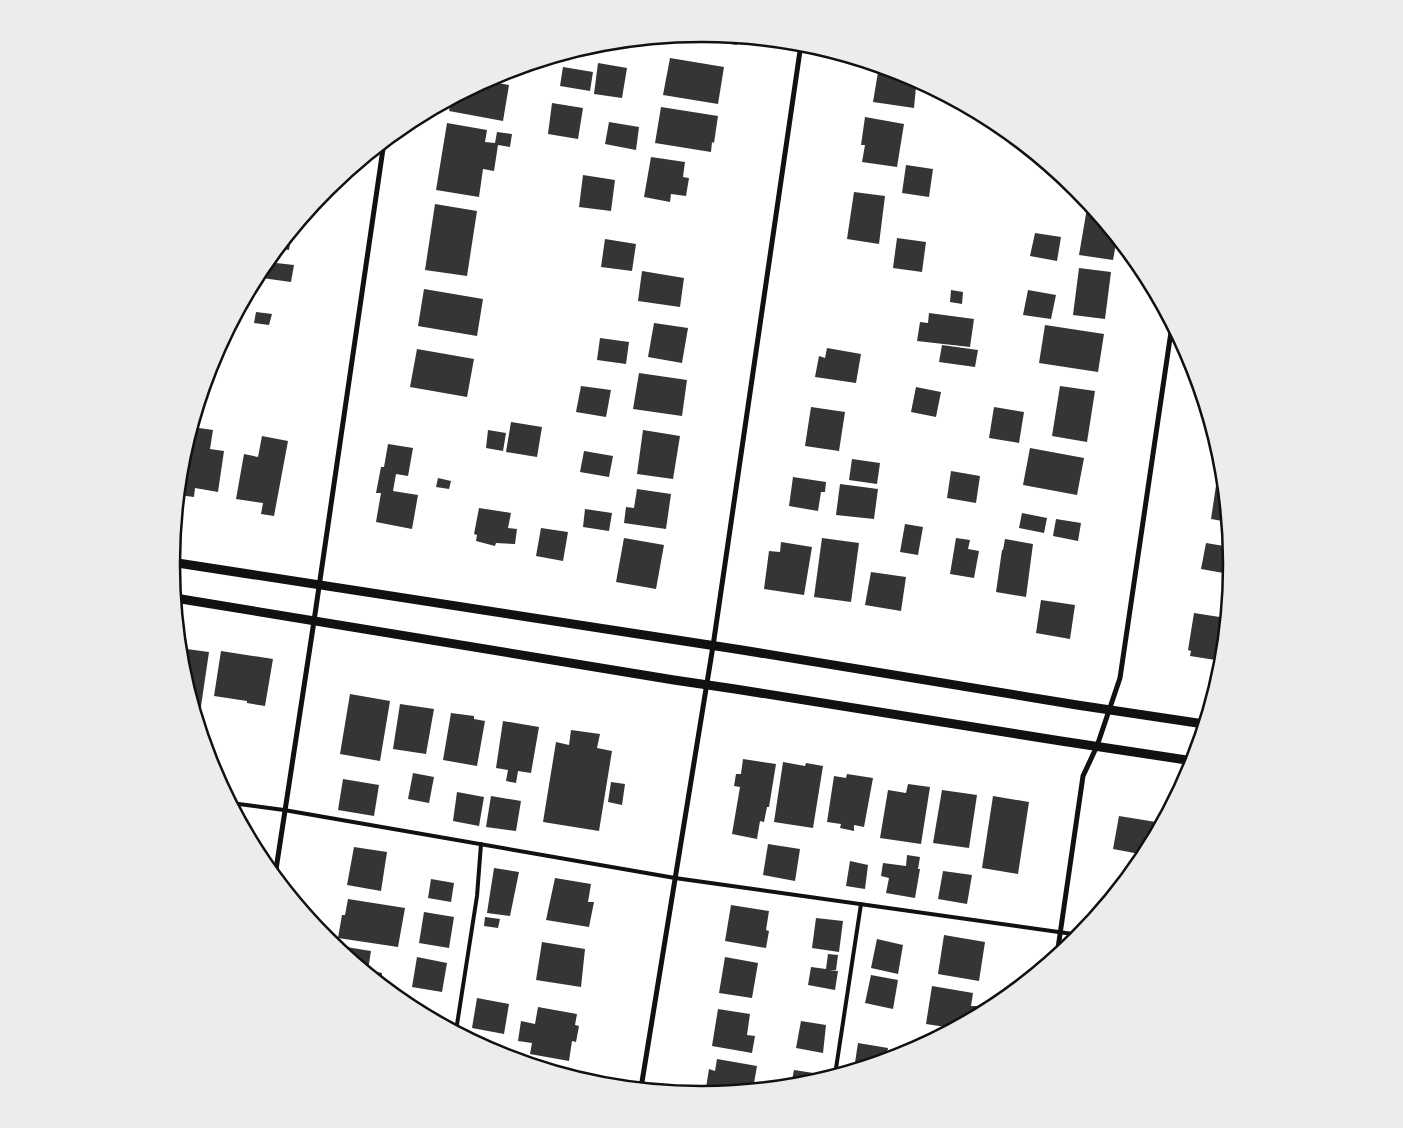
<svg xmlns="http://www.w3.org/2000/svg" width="1403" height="1128" font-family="Quicksand,sans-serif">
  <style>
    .building { fill: #353535 }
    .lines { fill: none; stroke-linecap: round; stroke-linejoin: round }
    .service { stroke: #111; stroke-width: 4 }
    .minor { stroke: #111; stroke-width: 5 }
    .tertiary { stroke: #111; stroke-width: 9 }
    .rim { fill: none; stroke: #111; stroke-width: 2.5 }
  </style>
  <rect width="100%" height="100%" fill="#fff"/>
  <g class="building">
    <polygon points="702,34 738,37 737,45 681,36"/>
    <polygon points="630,41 628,47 607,44 607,43"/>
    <polygon points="670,58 724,67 718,104 663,95"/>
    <polygon points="598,63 627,68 622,98 594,94"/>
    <polygon points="879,66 905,74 915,80 914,87 916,87 914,108 873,102"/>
    <polygon points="563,67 593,72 590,91 560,86"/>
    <polygon points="486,81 509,85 503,121 449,111 451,101 449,101"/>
    <polygon points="552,103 583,108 578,139 548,134"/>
    <polygon points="661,107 718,116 714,143 712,142 711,152 655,143"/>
    <polygon points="865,117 904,124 897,167 862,162 865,145 861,145"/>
    <polygon points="609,122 639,127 636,150 605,144"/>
    <polygon points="447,123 487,130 485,142 495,143 497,132 512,134 510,147 498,145 494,171 483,169 479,197 436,190"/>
    <polygon points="651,157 685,162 683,177 689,178 686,196 671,194 670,202 644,197"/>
    <polygon points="906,165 933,169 929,197 902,193"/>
    <polygon points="583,175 615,180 611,211 579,207"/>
    <polygon points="854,192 885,196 879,244 847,239"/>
    <polygon points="435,204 477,211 467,276 425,270"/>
    <polygon points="1087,208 1093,209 1117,238 1113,260 1079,255"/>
    <polygon points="292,231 289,250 278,248"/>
    <polygon points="1035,233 1061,237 1057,261 1030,256"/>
    <polygon points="897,238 926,242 922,272 893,268"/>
    <polygon points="605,239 636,244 632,271 601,267"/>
    <polygon points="267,262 294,265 291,282 262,278 263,266"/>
    <polygon points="1079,268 1111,272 1105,319 1073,315"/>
    <polygon points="642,271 684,278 680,307 638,301"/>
    <polygon points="424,289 483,299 477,336 418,326"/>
    <polygon points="951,290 963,292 962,304 950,302"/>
    <polygon points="1028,290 1056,295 1051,319 1023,315"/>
    <polygon points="256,312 272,314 269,325 254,323"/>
    <polygon points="929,313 974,319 970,347 917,341 920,322 928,323"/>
    <polygon points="654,323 688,328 682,363 648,357"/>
    <polygon points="1045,325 1104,334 1098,372 1039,363"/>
    <polygon points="600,338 629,342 626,364 597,360"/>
    <polygon points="942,345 978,350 975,367 939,362"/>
    <polygon points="827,348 861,354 856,383 815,377 819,356 825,358"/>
    <polygon points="417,349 474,359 467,397 410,387"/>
    <polygon points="639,373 687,380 682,416 633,409"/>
    <polygon points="581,386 611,390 606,417 576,412"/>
    <polygon points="1060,386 1095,391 1087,442 1052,436"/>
    <polygon points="916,387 941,392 936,417 911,412"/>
    <polygon points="811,407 845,412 839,451 805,446"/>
    <polygon points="994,407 1024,412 1019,443 989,438"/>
    <polygon points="511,422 542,427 537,457 506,452"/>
    <polygon points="192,427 213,430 210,449 224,451 218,492 195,488 194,497 178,495 181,460"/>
    <polygon points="488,430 506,433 503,451 486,448"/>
    <polygon points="643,430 680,436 673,479 637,474"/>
    <polygon points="262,436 288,441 274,516 261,514 263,503 236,499 244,454 258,457"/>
    <polygon points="388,444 413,448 408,476 396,474 393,491 418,495 412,529 376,522 381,493 376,493 381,467 384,467"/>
    <polygon points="1030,448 1084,458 1077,495 1023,485"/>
    <polygon points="584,451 613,456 609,477 580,472"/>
    <polygon points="852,459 880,463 877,484 849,480"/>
    <polygon points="951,471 980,476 976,503 947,498"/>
    <polygon points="793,477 826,482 825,492 821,492 818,511 789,506"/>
    <polygon points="438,478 451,481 449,489 436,487"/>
    <polygon points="1217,479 1223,480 1228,522 1211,519"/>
    <polygon points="840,484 878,489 874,519 836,515"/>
    <polygon points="637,489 671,494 666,529 624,523 626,507 634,508"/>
    <polygon points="479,508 511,513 508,528 517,529 515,544 496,543 495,546 476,541 477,535 474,534"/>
    <polygon points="585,509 612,513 609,531 583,527"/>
    <polygon points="1022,513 1047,518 1044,533 1019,528"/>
    <polygon points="1056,519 1081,523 1078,541 1053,536"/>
    <polygon points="905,524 923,527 918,555 900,552"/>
    <polygon points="541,528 568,532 563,561 536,556"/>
    <polygon points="624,538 664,545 656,589 616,582"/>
    <polygon points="822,538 859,543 851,602 814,597"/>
    <polygon points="956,538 970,540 968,549 979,551 974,578 950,574"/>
    <polygon points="1005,539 1033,544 1026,597 996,592 1002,550 1003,550"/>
    <polygon points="781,542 812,547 804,595 764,589 769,551 780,552"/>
    <polygon points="1206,543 1230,547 1231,561 1229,574 1201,569"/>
    <polygon points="871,572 906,577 901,611 865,605"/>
    <polygon points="1041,600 1075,605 1070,639 1036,633"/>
    <polygon points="1194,613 1226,618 1222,661 1190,656 1191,651 1188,650"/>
    <polygon points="179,648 209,652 200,713 195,713 181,667"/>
    <polygon points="221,651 273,659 265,706 247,703 247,701 214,696"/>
    <polygon points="350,694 390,701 380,761 340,754"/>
    <polygon points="400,704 434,709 426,754 393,749"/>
    <polygon points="451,713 474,716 474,719 485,721 477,766 443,760"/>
    <polygon points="503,721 539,727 531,773 518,771 516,783 506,781 508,770 496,768"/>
    <polygon points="571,730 600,734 597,748 612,751 599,831 543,822 556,742 569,745"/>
    <polygon points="743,759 776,764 769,807 767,807 764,822 760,821 757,839 732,834 740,787 734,786 736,774 741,774"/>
    <polygon points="783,762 805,766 806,763 823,766 813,828 774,822"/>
    <polygon points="413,773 434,777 429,803 408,799"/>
    <polygon points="847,774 873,778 864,827 854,825 854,831 840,828 841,824 827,822 834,776 846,778"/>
    <polygon points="343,779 379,785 374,816 338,810"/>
    <polygon points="611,782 625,784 622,805 608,802"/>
    <polygon points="908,784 930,787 921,844 880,838 888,790 906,793"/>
    <polygon points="942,790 977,795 969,848 933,843"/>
    <polygon points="457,792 484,797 479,826 453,821"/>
    <polygon points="491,796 521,801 516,831 486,827"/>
    <polygon points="993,796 1029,802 1018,874 982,868"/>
    <polygon points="1119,816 1156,822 1154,837 1145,855 1113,849"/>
    <polygon points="768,844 800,849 795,881 763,875"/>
    <polygon points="354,847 387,852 381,891 347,885"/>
    <polygon points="907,855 920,857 918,869 920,869 915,898 886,893 889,878 881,876 883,863 906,866"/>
    <polygon points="850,861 868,865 865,889 846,886"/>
    <polygon points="494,868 519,872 510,916 487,913"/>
    <polygon points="943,871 972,875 967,904 938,899"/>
    <polygon points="555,878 591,884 588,902 594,902 589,927 546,920"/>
    <polygon points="431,879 454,883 451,902 428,898"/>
    <polygon points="348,899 405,908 398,947 338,938 342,915 345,915"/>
    <polygon points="731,905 769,911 766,930 769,931 766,948 725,941"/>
    <polygon points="424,912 454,917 449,948 419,943"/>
    <polygon points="485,917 500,919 498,928 484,926"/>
    <polygon points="816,918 843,921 839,952 812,948"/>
    <polygon points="944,935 985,942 979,981 938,974"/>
    <polygon points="877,939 903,945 898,974 871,968"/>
    <polygon points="542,942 585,949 581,987 536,980"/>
    <polygon points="340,946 371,951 368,970 382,973 381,983 340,950"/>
    <polygon points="828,954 838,955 836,970 829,970 838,971 835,990 808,985 811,967 826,969"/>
    <polygon points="417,957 447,963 442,992 412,987"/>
    <polygon points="725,957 758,963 752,998 719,993"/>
    <polygon points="871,975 898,980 893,1009 865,1003"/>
    <polygon points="932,986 973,993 971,1006 977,1006 975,1016 952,1028 926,1024"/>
    <polygon points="477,998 509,1004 504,1034 472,1028"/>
    <polygon points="538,1007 577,1014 575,1025 579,1026 576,1042 572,1041 569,1061 530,1054 532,1043 518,1041 521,1021 535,1024"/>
    <polygon points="718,1009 750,1014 747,1035 755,1036 752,1053 712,1046"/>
    <polygon points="801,1021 826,1025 823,1053 796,1048"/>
    <polygon points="858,1043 888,1048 886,1059 854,1069"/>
    <polygon points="717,1059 757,1066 753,1089 705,1094 709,1069 715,1071"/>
    <polygon points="794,1070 820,1074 819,1080 805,1084 791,1085"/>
  </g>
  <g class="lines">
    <g class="service">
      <polyline points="231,803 284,810 675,878 1080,935"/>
      <polyline points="456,1031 477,896 481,844"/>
      <polyline points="835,1075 861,904"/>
    </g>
    <g class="minor">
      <polyline points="275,876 314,621 384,142"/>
      <polyline points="1057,955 1083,776 1097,746 1120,678 1172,325"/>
      <polyline points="641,1088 713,646 801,44"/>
    </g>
    <g class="tertiary">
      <polyline points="171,562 742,650 1077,705 1204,724"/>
      <polyline points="175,598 674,680 735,689 1061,741 1193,761"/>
    </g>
  </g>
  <path d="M0 0H1403V1128H0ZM701 42H702A521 521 0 0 1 1223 563V565A521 521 0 0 1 702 1086H701A521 521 0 0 1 180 565V563A521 521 0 0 1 701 42Z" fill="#ececec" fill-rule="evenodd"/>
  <path class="rim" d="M701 42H702A521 521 0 0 1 1223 563V565A521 521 0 0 1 702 1086H701A521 521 0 0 1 180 565V563A521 521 0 0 1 701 42Z"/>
</svg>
